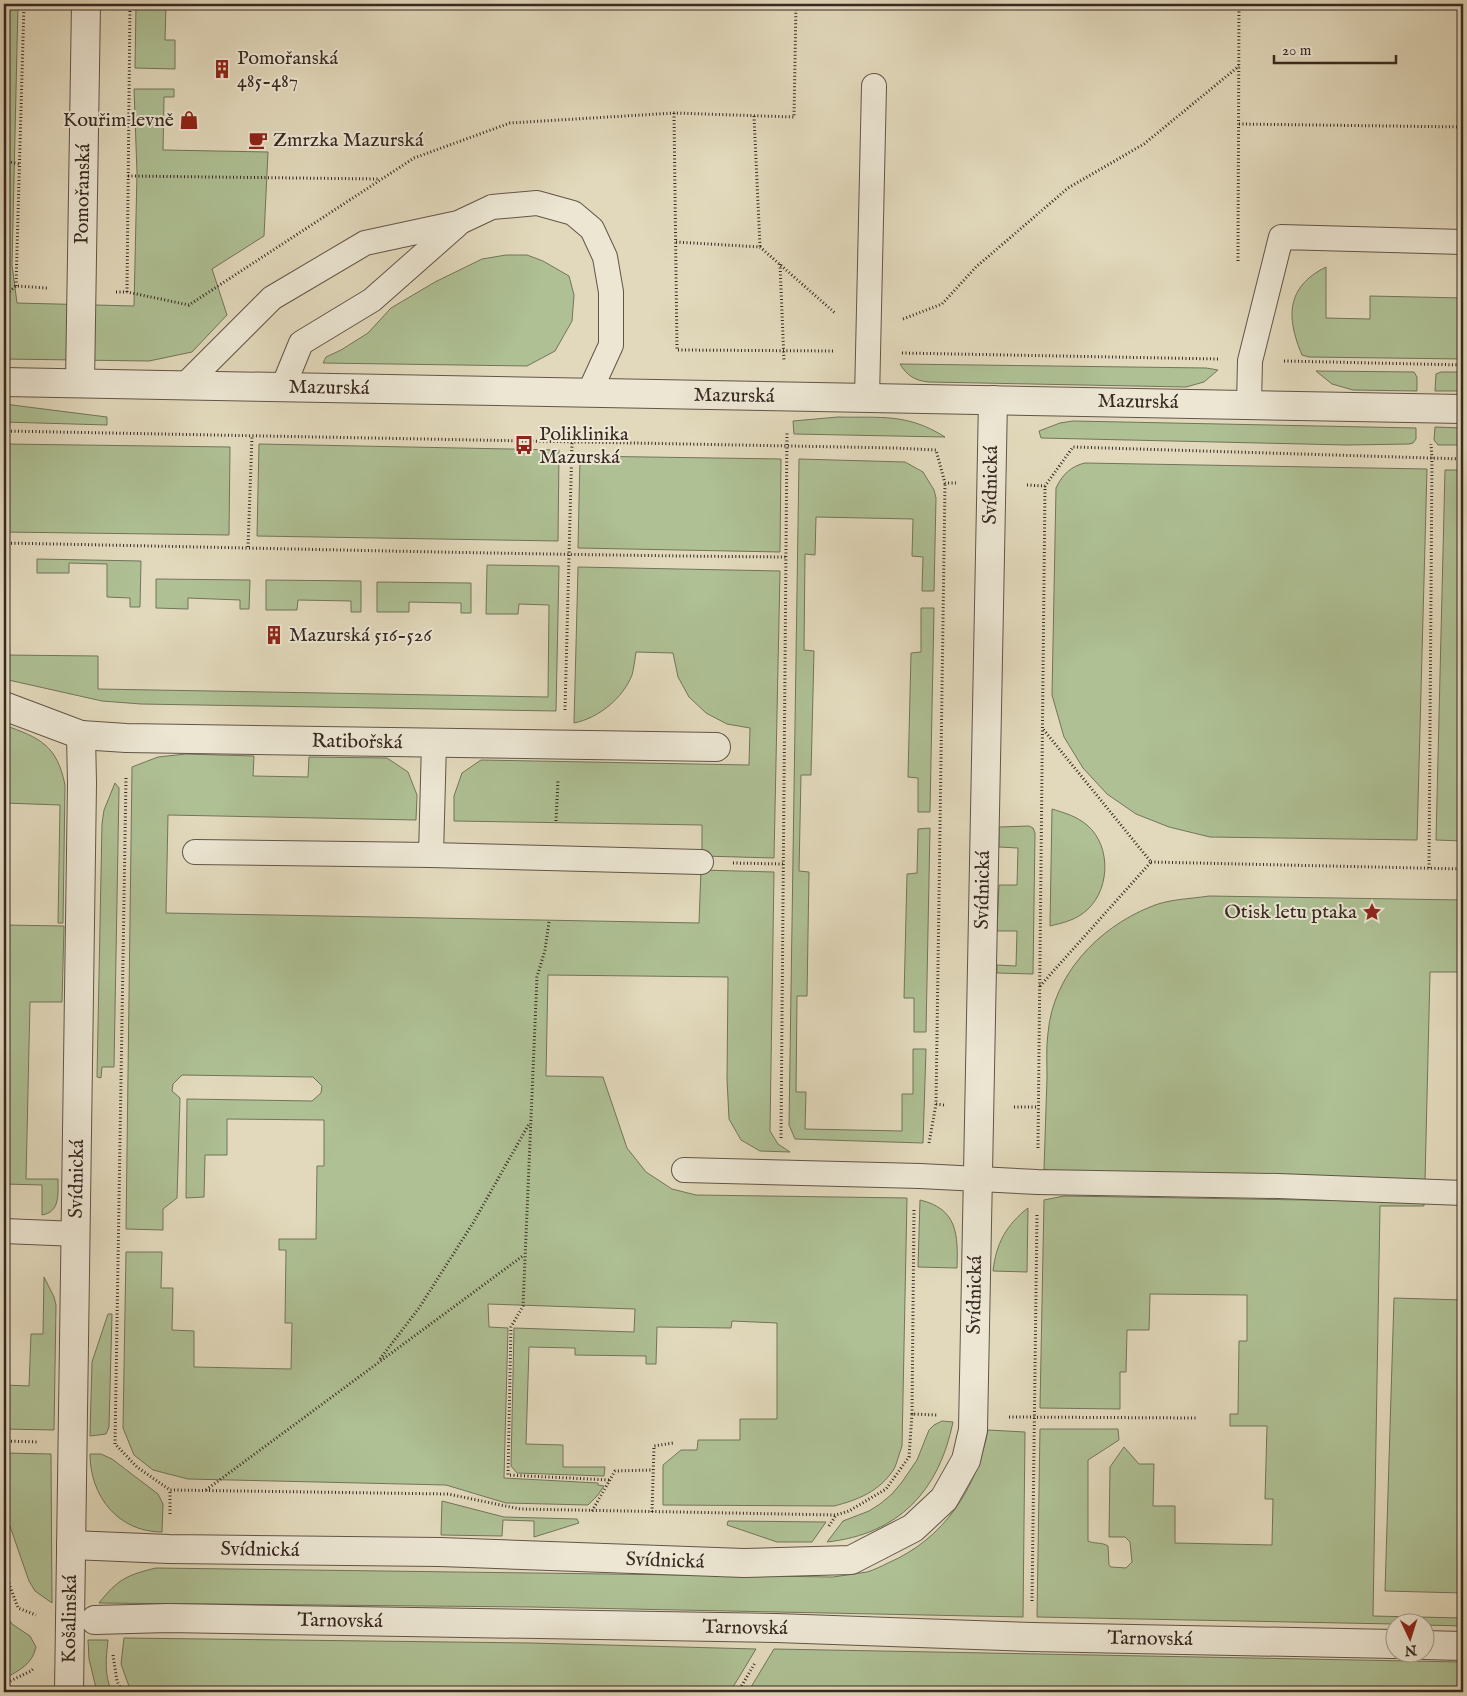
<svg xmlns="http://www.w3.org/2000/svg" width="1467" height="1696" font-family="'IM FELL English',serif">
  <style>
    .green { fill: #aec094; stroke: #73745b }
    .lines { fill: none; stroke-linecap: round; stroke-linejoin: round }
    .lane-casing { stroke: #625548; stroke-width: 26 }
    .street-casing { stroke: #625548; stroke-width: 30 }
    .path { stroke: #382922; stroke-width: 3; stroke-dasharray: 1 2.5; stroke-linecap: butt }
    .lane { stroke: #ece6d3; stroke-width: 24 }
    .street { stroke: #ece6d3; stroke-width: 28 }
    .labels { text-anchor: middle; dominant-baseline: central; stroke-width: 4; stroke-linejoin: round; paint-order: stroke }
    .poi-label { font-size: 20px; fill: #382922; stroke: #ece6d3; text-anchor: start }
    .street-label { font-size: 20px; fill: #382922; stroke: #ece6d3 }
  </style>
  <rect width="100%" height="100%" fill="#e2d9bc"/>
  <filter id="stains"><feTurbulence type="fractalNoise" baseFrequency=".004" numOctaves="4"/><feColorMatrix values="0 0 0 0 .2 0 0 0 0 .09 0 0 0 0 .02 0 0 0 .5 -.17"/></filter>
  <radialGradient id="worn" r=".72"><stop offset=".6" stop-color="#630" stop-opacity="0"/><stop offset="1" stop-color="#630" stop-opacity=".3"/></radialGradient>
  <g class="green">
    <polygon points="4,4 18,4 12,265 17,303 134,306 137,173 134,89 174,89 174,97 164,97 163,150 268,152 264,236 212,269 227,315 192,352 149,361 4,359"/>
    <polygon points="136,4 166,4 165,40 175,40 175,69 135,68"/>
    <polygon points="506,255 527,255 543,261 569,276 574,295 572,321 555,351 527,366 323,363 326,357 341,350 368,333 391,308 435,282 482,259"/>
    <path d="M1326 267V318L1370 319V296L1463 298V359L1309 357 1302 355C1286 317 1286 287 1326 267Z"/>
    <path d="M900 364 1206 368 1218 370 1204 382 1186 387 929 382C916 381 907 376 900 364Z"/>
    <polygon points="1316,371 1414,372 1417,377 1417,391 1353,390 1332,384"/>
    <polygon points="1441,372 1463,372 1463,391 1435,391 1436,374"/>
    <polygon points="4,404 107,417 107,425 4,422"/>
    <path d="M838 417C881 418 907 413 945 437L794 434 793 421Z"/>
    <polygon points="1073,421 1416,428 1416,439 1413,443 1409,444 1347,445 1041,438 1039,431 1060,423"/>
    <polygon points="1435,427 1463,428 1463,445 1438,445 1434,440"/>
    <polygon points="4,444 230,447 229,535 4,532"/>
    <polygon points="259,444 559,450 558,541 257,536"/>
    <polygon points="580,456 781,459 780,552 578,548"/>
    <polygon points="799,459 905,462 923,472 934,490 936,498 934,591 922,591 923,557 912,556 913,519 816,517 815,555 805,554 804,650 814,651 811,775 801,775 799,871 809,872 807,996 797,996 796,1092 806,1092 805,1129 902,1131 902,1094 913,1094 913,1049 926,1049 923,1143 795,1139 789,1125"/>
    <path d="M1085 463 1427 469 1417 840 1210 837 1169 827 1136 814 1107 794 1083 768 1064 737 1052 695 1056 488C1062 475 1071 466 1085 463Z"/>
    <polygon points="1445,470 1463,470 1459,749 1463,749 1463,841 1436,840"/>
    <polygon points="37,559 141,561 140,607 130,607 130,598 107,597 107,564 69,563 69,573 37,573"/>
    <polygon points="487,565 559,566 556,711 141,704 102,701 4,679 4,655 98,656 98,689 548,697 549,605 519,604 518,614 486,614"/>
    <path d="M578 567 780 571 774 858 702 856V825L454 821V796L462 773 481 760 749 765 750 728 727 724 706 713 689 697 678 677 673 653 636 652C635 659 634 667 632 675 623 698 599 718 574 723Z"/>
    <polygon points="156,579 250,580 249,609 240,609 240,600 188,598 188,609 156,608"/>
    <polygon points="266,580 361,581 361,612 351,612 351,601 298,600 297,610 266,610"/>
    <polygon points="377,582 471,583 471,613 461,613 461,603 409,602 409,612 377,612"/>
    <polygon points="921,608 934,608 930,812 918,812 918,778 908,777 911,653 921,652"/>
    <path d="M4 725C40 738 57 745 65 785L63 923H58L60 805 4 803Z"/>
    <path d="M186 754 254 756 253 776 308 777 309 757 387 758 408 772 417 795 416 820 168 815 166 913 699 923 701 870 774 872 770 1131 778 1144 790 1152 760 1151 741 1140 729 1119 727 1079 728 977 548 975 546 1076 603 1077 627 1148 646 1172 672 1189 696 1195 907 1198 902 1446C899 1454 897 1463 894 1469 880 1491 858 1500 834 1506L663 1505V1465L681 1450H697L698 1440H740V1419H777V1323L732 1321 731 1328 657 1327 656 1364H646V1356L575 1355V1348L529 1347 526 1444 563 1445V1467H605L604 1476 517 1473 511 1466 514 1328 634 1332 635 1309 488 1304 489 1327 508 1328 504 1478 598 1483V1485L604 1486 597 1496 588 1505 506 1503 446 1485 188 1479 153 1470 134 1455 123 1428 126 1252H162L161 1288H173L172 1330 194 1331V1367L291 1369 292 1323H285L286 1250H279V1239H316L317 1166H324V1120L227 1119V1155H205L204 1197 186 1198 187 1099 312 1101 321 1093 322 1086 313 1077 182 1075 173 1084 172 1091 180 1098 177 1198 163 1209V1230L126 1229 132 767 158 757Z"/>
    <polygon points="115,783 119,788 114,1067 102,1067 101,1078 97,1077 102,824 104,810"/>
    <path d="M1052 809C1065 813 1076 816 1087 825 1113 847 1110 895 1082 914 1072 921 1062 923 1050 926Z"/>
    <polygon points="1029,826 1033,828 1035,833 1033,974 997,973 997,965 1016,966 1017,931 997,931 999,885 1017,885 1018,848 999,847 999,827"/>
    <polygon points="930,828 926,1032 914,1032 914,998 904,998 907,874 917,873 918,829"/>
    <path d="M1209 896 1463 900V972H1430L1425 1181 1065 1174 1044 1169C1045 1139 1046 1108 1047 1078 1047 1063 1046 1048 1048 1033 1053 975 1098 928 1150 907 1168 899 1190 899 1209 896Z"/>
    <path d="M4 925 64 926 62 1002H30L26 1179H58C58 1195 60 1212 42 1215V1185L4 1184Z"/>
    <path d="M1064 1196 1424 1202V1206H1380L1373 1616 1463 1618V1626L1425 1625 1424 1624H1394L1037 1617 1040 1429H1118L1119 1440 1088 1460V1541C1094 1544 1102 1542 1108 1546L1109 1565 1111 1567 1126 1568 1132 1562 1130 1542 1125 1537H1109L1110 1467 1124 1447 1139 1464H1154L1153 1506H1175V1543L1272 1545 1273 1499H1265L1267 1426H1230V1414H1238L1239 1341H1247V1295L1150 1294 1149 1330H1127L1126 1372H1120V1409L1040 1408 1044 1200Z"/>
    <path d="M920 1200C958 1209 958 1235 957 1268L918 1267Z"/>
    <path d="M1028 1208 1027 1272 993 1271C996 1244 1006 1225 1028 1208Z"/>
    <polygon points="44,1277 54,1297 56,1305 54,1430 4,1429 4,1385 29,1386 31,1334 43,1334"/>
    <polygon points="1394,1298 1463,1300 1463,1593 1385,1591"/>
    <polygon points="108,1314 112,1314 109,1427 106,1434 90,1436 92,1362"/>
    <path d="M942 1421 953 1422C939 1491 899 1534 827 1542L843 1521 869 1511 880 1504 892 1494 902 1482 917 1460 929 1430 934 1425Z"/>
    <path d="M988 1430 1025 1432 1023 1617 532 1607 99 1603C118 1579 127 1575 156 1568L833 1577C844 1575 856 1574 867 1572 874 1570 882 1566 888 1563 944 1539 977 1488 988 1430Z"/>
    <polygon points="4,1453 51,1454 52,1603 35,1591 29,1581 4,1509"/>
    <path d="M90 1454H101L112 1459 158 1494 163 1504 162 1532C118 1532 90 1496 90 1454Z"/>
    <polygon points="442,1501 504,1517 577,1519 579,1523 534,1537 534,1521 503,1520 502,1536 441,1535"/>
    <polygon points="728,1521 826,1522 812,1542 777,1542 727,1525"/>
    <path d="M4 1612 12 1624 30 1636 36 1647C32 1665 19 1670 4 1679Z"/>
    <polygon points="124,1638 531,1643 756,1649 730,1692 131,1692 121,1664"/>
    <path d="M88 1640H108C106 1659 104 1675 112 1692H97L89 1659Z"/>
    <polygon points="774,1649 1463,1662 1463,1692 748,1692"/>
  </g>
  <g class="lines">
    <g class="lane-casing">
      <g id="lane">
        <polyline points="184,386 272,298 365,243 458,223 492,207 537,203 573,213 592,229 605,257 611,292 611,345 589,393"/>
        <polyline points="283,387 301,343 372,300 457,225"/>
        <polyline points="867,398 874,86"/>
        <polyline points="1249,404 1250,361 1281,237 1463,242"/>
        <polyline points="195,852 431,855 434,743"/>
        <polyline points="431,855 701,862"/>
        <polyline points="684,1170 920,1176 1037,1182 1278,1186 1463,1193"/>
        <polyline points="4,1231 77,1234"/>
      </g>
    </g>
    <g class="street-casing">
      <g id="street">
        <polyline points="4,382 1463,409"/>
        <polyline points="80,383 86,4"/>
        <polyline points="4,706 81,735 126,738 716,747"/>
        <polyline points="71,1545 169,1549 440,1552 744,1563 851,1560 913,1528 944,1499 966,1460 973,1430 993,400"/>
        <polyline points="95,1620 168,1618 776,1628 1032,1637 1394,1644"/>
        <polyline points="1424,1645 1463,1646"/>
        <polyline points="69,1692 82,783 81,735"/>
      </g>
    </g>
    <g class="path">
      <polyline points="674,113 677,350 835,351"/>
      <polyline points="754,116 760,247"/>
      <polyline points="1239,124 1463,127"/>
      <polyline points="4,161 19,164"/>
      <polyline points="128,176 380,179"/>
      <polyline points="676,242 760,247 835,313"/>
      <polyline points="1238,261 1239,4"/>
      <polyline points="780,264 784,361"/>
      <polyline points="16,286 24,4"/>
      <polyline points="116,292 127,292 189,305 414,158 510,123 674,113 794,117 796,4"/>
      <polyline points="127,292 130,4"/>
      <polyline points="4,296 16,286 47,288"/>
      <polyline points="903,319 942,304 976,267 1068,188 1144,144 1239,66"/>
      <polyline points="902,353 1218,359"/>
      <polyline points="1284,361 1463,365"/>
      <polyline points="4,431 895,448 936,450 945,483 956,483"/>
      <polyline points="1027,485 1045,486 1073,447 1463,459"/>
      <path d="M4 543C265 548 525 555 786 557"/>
      <polyline points="248,547 252,436"/>
      <polyline points="565,710 572,442"/>
      <polyline points="126,778 115,1444 137,1467 170,1490"/>
      <polyline points="556,821 558,780"/>
      <polyline points="1151,862 1463,869"/>
      <polyline points="733,863 783,864"/>
      <polyline points="1429,868 1432,458 1431,444"/>
      <polyline points="549,922 545,950 537,977 523,1306 511,1327 508,1475 609,1480"/>
      <polyline points="1040,986 1151,862 1043,729"/>
      <polyline points="944,1105 936,1104 945,483"/>
      <polyline points="1014,1107 1038,1107"/>
      <polyline points="781,1138 787,432"/>
      <polyline points="929,1143 936,1104"/>
      <polyline points="1038,1148 1045,486"/>
      <polyline points="380,1359 419,1308 473,1223 529,1124"/>
      <polyline points="912,1414 914,1209"/>
      <polyline points="1009,1417 1196,1418"/>
      <polyline points="4,1441 38,1442"/>
      <polyline points="206,1490 524,1255"/>
      <polyline points="592,1511 615,1471 653,1470"/>
      <polyline points="652,1512 654,1446 673,1443"/>
      <polyline points="170,1514 170,1490 448,1494 520,1509 836,1515 849,1511 886,1489 909,1457 912,1414 937,1415"/>
      <polyline points="829,1526 836,1515"/>
      <polyline points="4,1570 18,1608 36,1615"/>
      <polyline points="1032,1601 1037,1215"/>
      <polyline points="113,1655 117,1681 122,1692"/>
      <polyline points="4,1684 31,1671 33,1669"/>
      <polyline points="738,1692 755,1663"/>
    </g>
    <use href="#lane" class="lane"/>
    <use href="#street" class="street"/>
  </g>
  <defs>
    <g id="building-bare" transform="scale(1.5)"><path d="M-4-6H4V6H1V3H-1V6H-4ZM-2.5-4.3h1.7v1.8h-1.7ZM.8-4.3h1.7v1.8H.8ZM-2.5-1h1.7V.8h-1.7ZM.8-1h1.7V.8H.8Z" fill="#8f2418" stroke="#ece6d3" stroke-width="2.5" paint-order="stroke"/></g>
    <g id="shop-bare" transform="scale(1.5)"><path d="M-5-2.5h2.3a2.7 3.5 0 0 1 5.4 0H5L5.5 6h-11ZM-1.5-2.5h3a1.5 2.3 0 0 0-3 0Z" fill="#8f2418" stroke="#ece6d3" stroke-width="2.5" paint-order="stroke"/></g>
    <g id="cafe-bare" transform="scale(1.5)"><path d="M-5.5-4.5H6V0H3Q3 3.5 0 3.5H-2.5Q-5.5 3.5-5.5 0ZM3-3.2v2h1.7v-2ZM-6 4.5H4V6H-6Z" fill="#8f2418" stroke="#ece6d3" stroke-width="2.5" paint-order="stroke"/></g>
    <g id="bus-bare" transform="scale(1.5)"><path d="M-5-6H5V4H4V6H2V4H-2V6H-4V4H-5ZM-3.5-4V0h7V-4ZM-3.5 1.2v1.5H-2V1.2ZM2 1.2v1.5H3.5V1.2Z" fill="#8f2418" stroke="#ece6d3" stroke-width="2.5" paint-order="stroke"/></g>
    <g id="sight-bare" transform="scale(1.5)"><path d="M0-6L1.8-2.2L6-1.7L2.9 1.2L3.7 5.4L0 3.3L-3.7 5.4L-2.9 1.2L-6-1.7L-1.8-2.2Z" fill="#8f2418" stroke="#ece6d3" stroke-width="2.5" paint-order="stroke"/></g>
  </defs>
  <g fill-rule="evenodd">
    <use href="#building-bare" x="222" y="69"/>
    <use href="#shop-bare" x="189" y="120"/>
    <use href="#cafe-bare" x="258" y="140"/>
    <use href="#bus-bare" x="524" y="445"/>
    <use href="#building-bare" x="274" y="635"/>
    <use href="#sight-bare" x="1372" y="912"/>
  </g>
  <g class="labels">
    <g class="poi-label">
      <text x="237" y="58">Pomořanská<tspan x="237" dy="23">485-487</tspan></text>
      <text x="174" y="120" text-anchor="end">Kouřim levně</text>
      <text x="273" y="140">Zmrzka Mazurská</text>
      <text x="539" y="434">Poliklinika<tspan x="539" dy="23">Mazurská</tspan></text>
      <text x="289" y="635">Mazurská 516-526</text>
      <text x="1357" y="912" text-anchor="end">Otisk letu ptaka</text>
    </g>
    <g class="street-label">
      <text transform="translate(83 194) rotate(-89)">Pomořanská</text>
      <text transform="translate(329 388) rotate(1)">Mazurská</text>
      <text transform="translate(734 396) rotate(1)">Mazurská</text>
      <text transform="translate(1138 402) rotate(1)">Mazurská</text>
      <text transform="translate(991 485) rotate(-89)">Svídnická</text>
      <text transform="translate(357 742) rotate(1)">Ratibořská</text>
      <text transform="translate(983 890) rotate(-89)">Svídnická</text>
      <text transform="translate(77 1179) rotate(-89)">Svídnická</text>
      <text transform="translate(975 1295) rotate(-89)">Svídnická</text>
      <text transform="translate(260 1550) rotate(1)">Svídnická</text>
      <text transform="translate(665 1561) rotate(2)">Svídnická</text>
      <text transform="translate(70 1619) rotate(-89)">Košalinská</text>
      <text transform="translate(340 1621) rotate(1)">Tarnovská</text>
      <text transform="translate(745 1628) rotate(1)">Tarnovská</text>
      <text transform="translate(1150 1639) rotate(1)">Tarnovská</text>
    </g>
  </g>
  <rect width="1467" height="1696" fill="none" stroke="#e2d9bc" stroke-width="20"/>
  <rect x="5" y="5" width="1457" height="1686" fill="none" stroke="#382922" stroke-width="2.5"/>
  <rect x="10" y="10" width="1447" height="1676" fill="none" stroke="#382922"/>
  <g transform="translate(1410 1638) rotate(176)"><circle r="24" fill="#ece6d3" stroke="#a49a8c"/>
  <path d="M0-4L9 19L0 12L-9 19Z" fill="#8f2418"/>
  <text y="-8" font-size="14" font-weight="bold" text-anchor="middle" fill="#382922">N</text>
  </g>
  <path d="M1274 55v8h122v-8" fill="none" stroke="#382922" stroke-width="2.5"/>
  <text x="1282" y="55" font-size="15" fill="#382922" stroke="#ece6d3" stroke-width="4" paint-order="stroke">20 m</text>
  <rect width="100%" height="100%" filter="url(#stains)"/>
  <rect width="100%" height="100%" fill="url(#worn)"/>
</svg>
